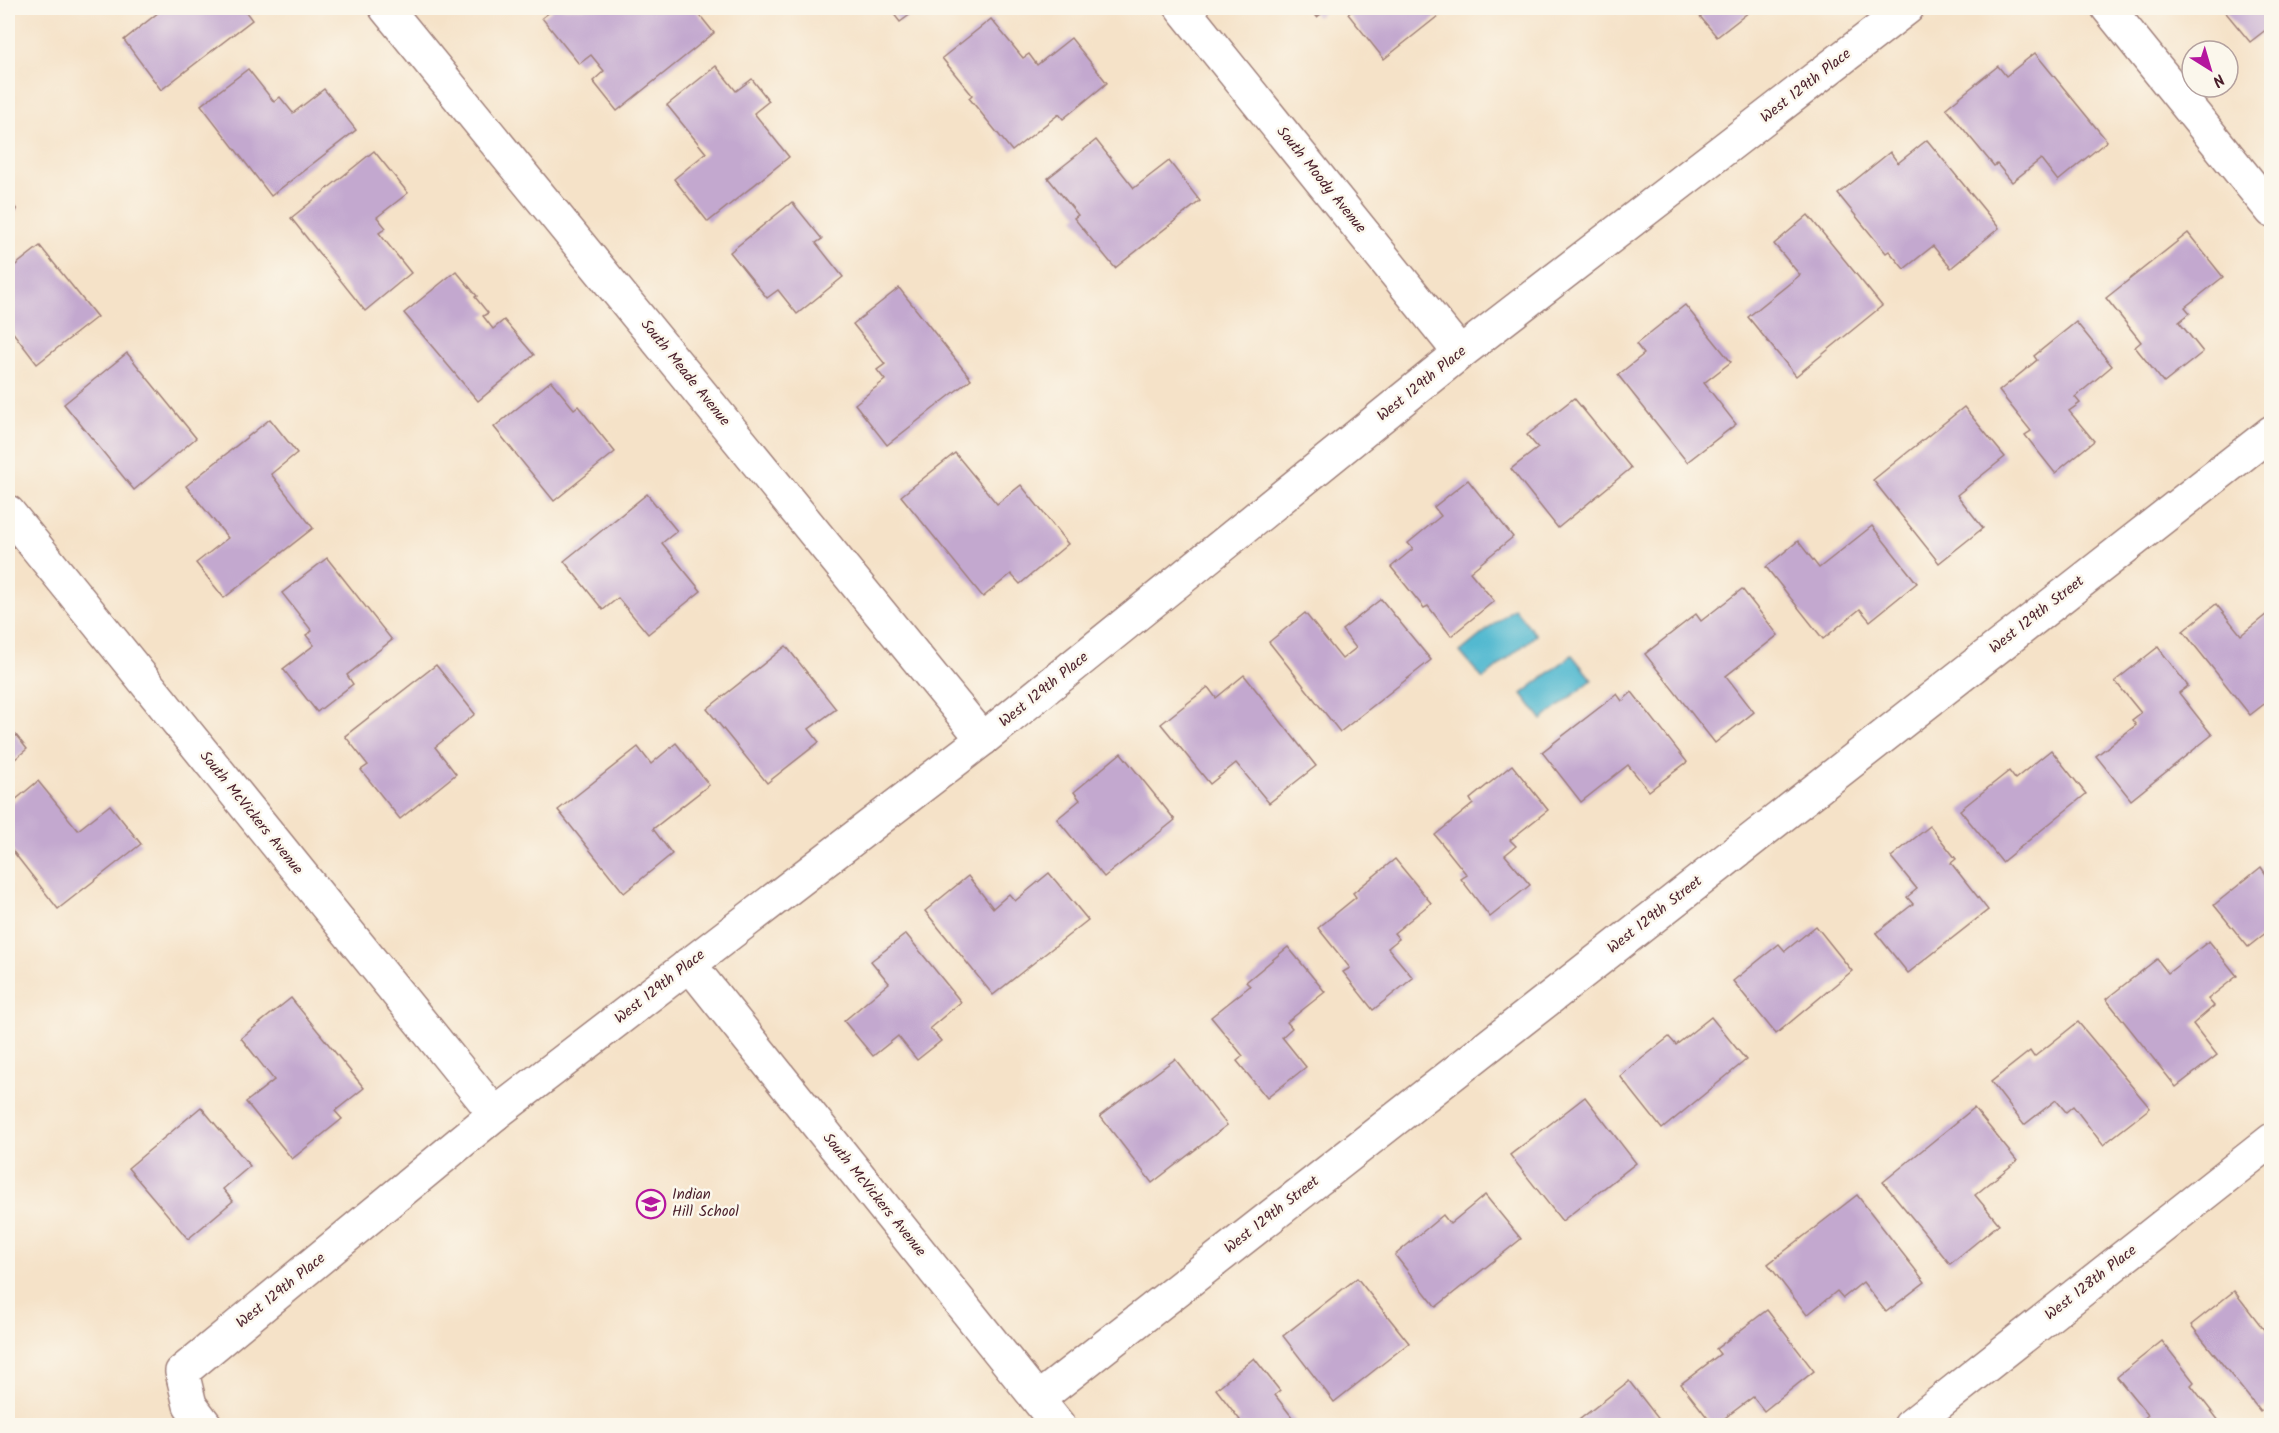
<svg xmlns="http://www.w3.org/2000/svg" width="2279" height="1433" font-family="Kalam,sans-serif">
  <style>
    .water { fill: #52b9d0; stroke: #4e6c7e; stroke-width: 1.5 }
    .building { fill: #c3a8cf }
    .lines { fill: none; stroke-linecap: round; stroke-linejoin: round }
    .street-casing { stroke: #a0807a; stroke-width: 36 }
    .street { stroke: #fff; stroke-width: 33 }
    .labels { text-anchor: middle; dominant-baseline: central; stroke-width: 5; stroke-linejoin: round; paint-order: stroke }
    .street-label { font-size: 15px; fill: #4a1f2b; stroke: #fbf7ec }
    .poi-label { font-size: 15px; fill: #4a1f2b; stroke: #fbf7ec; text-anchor: start }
  </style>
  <rect width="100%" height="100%" fill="#fbf7ec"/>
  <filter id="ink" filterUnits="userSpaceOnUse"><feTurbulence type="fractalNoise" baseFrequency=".0167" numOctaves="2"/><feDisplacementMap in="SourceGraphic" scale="12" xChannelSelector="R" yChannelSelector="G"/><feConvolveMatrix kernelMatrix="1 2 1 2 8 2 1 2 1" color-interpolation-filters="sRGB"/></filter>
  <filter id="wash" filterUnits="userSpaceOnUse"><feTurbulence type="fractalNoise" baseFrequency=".008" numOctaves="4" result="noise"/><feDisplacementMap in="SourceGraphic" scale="24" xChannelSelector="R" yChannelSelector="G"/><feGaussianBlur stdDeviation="1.35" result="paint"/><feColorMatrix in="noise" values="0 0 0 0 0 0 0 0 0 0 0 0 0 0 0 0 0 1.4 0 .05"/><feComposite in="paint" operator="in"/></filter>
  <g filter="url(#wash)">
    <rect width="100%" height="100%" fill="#f5e2c8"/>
    <g class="water">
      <polygon points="1514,608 1536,635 1483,679 1460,652"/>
      <polygon points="1572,655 1592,680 1542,720 1522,694"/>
    </g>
    <g id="blocks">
      <g class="building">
        <polygon points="164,8 243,8 252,20 161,90 124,40"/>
        <polygon points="555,8 694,8 714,33 617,111 593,81 604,71 591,55 579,64 542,18"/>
        <polygon points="889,8 919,8 900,22"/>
        <polygon points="1309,8 1329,8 1317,17"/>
        <polygon points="1356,8 1448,8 1384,59 1348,14"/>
        <polygon points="1693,8 1754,8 1717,37"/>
        <polygon points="2222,8 2272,8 2272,25 2250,42"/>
        <polygon points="991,19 1023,58 1029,54 1037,65 1071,38 1107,83 1063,119 1059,114 1012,151 969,98 972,95 942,58"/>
        <polygon points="2035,53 2107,141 2058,181 2041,159 2012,182 1997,164 1994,166 1946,108 1998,66 2006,76"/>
        <polygon points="716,66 736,91 752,79 769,101 754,113 789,157 708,222 674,179 706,153 667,105"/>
        <polygon points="248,69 274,102 280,97 293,113 324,89 356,130 271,196 201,105"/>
        <polygon points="1096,140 1134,188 1169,161 1200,201 1115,268 1074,218 1078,215 1048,178"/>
        <polygon points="1927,140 1999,228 1951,268 1933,246 1904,269 1889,251 1886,253 1838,194 1890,152 1898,163"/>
        <polygon points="374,151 408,193 377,217 386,228 379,233 411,273 365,311 291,218"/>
        <polygon points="8,198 17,210 8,218"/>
        <polygon points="792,202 822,239 816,243 843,277 797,314 778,290 767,298 730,252"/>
        <polygon points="1808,215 1882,306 1796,376 1748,317 1800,275 1774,244"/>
        <polygon points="2188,233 2223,277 2185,307 2190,313 2179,322 2203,352 2164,383 2135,347 2141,342 2106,298"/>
        <polygon points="40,246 97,317 37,364 8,326 8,271"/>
        <polygon points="456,271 477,296 475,297 488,313 483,316 493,329 504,320 534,355 478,401 404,313"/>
        <polygon points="899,288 971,379 887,445 855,404 885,380 877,370 885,364 853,324"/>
        <polygon points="1685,305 1731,362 1704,383 1736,424 1687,462 1618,375 1644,354 1636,344"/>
        <polygon points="2076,322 2112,366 2075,397 2080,403 2069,411 2094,441 2055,473 2025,435 2031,431 1999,391 2037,360 2034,356"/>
        <polygon points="127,353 196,438 134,490 64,404"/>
        <polygon points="551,381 574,409 578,406 615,452 554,501 494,427"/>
        <polygon points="1574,398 1631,468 1558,528 1511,469 1538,448 1527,435"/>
        <polygon points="1964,407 2005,457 1957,495 1983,528 1939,563 1873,480"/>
        <polygon points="270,419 297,453 271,474 313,528 224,598 196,563 228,538 186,486"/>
        <polygon points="955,453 997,504 1021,485 1068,544 1020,584 1011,574 983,597 901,496"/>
        <polygon points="1468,480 1513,537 1470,572 1494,601 1451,636 1428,606 1424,608 1391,567 1413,549 1408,543 1441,516 1434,507"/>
        <polygon points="647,494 677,531 662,543 701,591 648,634 618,598 603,610 564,561"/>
        <polygon points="1872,526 1917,583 1870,621 1860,609 1823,639 1766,567 1798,541 1819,568"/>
        <polygon points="327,558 392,640 347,675 353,684 317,712 283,669 314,645 306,635 312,631 282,593"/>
        <polygon points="1742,589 1778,635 1726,676 1754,712 1715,743 1645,654 1696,614 1701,621"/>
        <polygon points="1381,599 1431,660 1340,732 1269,642 1305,613 1342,659 1356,648 1342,630"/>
        <polygon points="2216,604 2241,635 2272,610 2272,698 2250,715 2183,631"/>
        <polygon points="786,646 836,709 809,729 819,742 767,783 707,709"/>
        <polygon points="2158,647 2188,686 2179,693 2212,735 2131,800 2096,756 2136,725 2132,720 2141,713 2115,681"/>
        <polygon points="436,665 475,714 435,747 456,774 400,819 361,770 368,765 345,736"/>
        <polygon points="1244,675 1316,766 1269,803 1236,763 1210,784 1161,724 1208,687 1216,698"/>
        <polygon points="1632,692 1687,762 1649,791 1628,765 1581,802 1542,752 1617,694 1622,701"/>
        <polygon points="8,725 27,749 8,765"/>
        <polygon points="676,743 709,785 653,829 672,854 624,893 558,810 638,747 651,764"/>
        <polygon points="2051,750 2086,794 2002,862 1960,810 2009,771 2015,779"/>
        <polygon points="1121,753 1175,820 1104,877 1057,819 1080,800 1074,792"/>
        <polygon points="1512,765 1548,810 1510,840 1516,846 1505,855 1530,885 1490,917 1461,879 1467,875 1435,835 1473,804 1470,799"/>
        <polygon points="38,781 78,830 110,805 141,844 58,909 8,845 8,806"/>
        <polygon points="1930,826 1956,859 1951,863 1988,910 1908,973 1876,933 1913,904 1907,897 1917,889 1891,857"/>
        <polygon points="1395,859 1431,903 1394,933 1399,939 1388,948 1413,978 1373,1010 1343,972 1350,968 1318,928 1356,897 1353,893"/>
        <polygon points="2261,867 2267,876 2272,872 2272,928 2248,947 2214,905"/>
        <polygon points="1049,873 1088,920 993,995 925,911 968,876 993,908 1009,894 1015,901"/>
        <polygon points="1816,926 1852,971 1776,1034 1733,981 1779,944 1785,951"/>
        <polygon points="906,934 961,1002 930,1028 941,1041 917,1060 898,1036 873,1056 844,1021 889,983 871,961"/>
        <polygon points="2209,941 2237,976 2208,999 2214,1006 2193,1024 2217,1055 2176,1087 2106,999 2157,959 2168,973"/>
        <polygon points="1288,947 1325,992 1287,1022 1292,1028 1282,1037 1306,1067 1267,1098 1237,1061 1243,1056 1211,1017 1250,986 1246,982"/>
        <polygon points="291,998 364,1088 335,1111 342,1119 292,1159 246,1102 274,1080 241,1038"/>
        <polygon points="1711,1017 1746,1060 1662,1129 1620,1076 1669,1037 1676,1045"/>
        <polygon points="2078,1022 2150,1108 2103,1145 2073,1106 2066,1112 2056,1100 2024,1125 1991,1082 2030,1051 2034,1057"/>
        <polygon points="1175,1059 1227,1125 1152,1183 1100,1116"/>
        <polygon points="1585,1097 1636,1163 1562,1221 1510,1155"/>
        <polygon points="201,1107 250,1166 223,1189 233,1201 188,1239 128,1168"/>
        <polygon points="1974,1108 2017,1161 1975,1195 1999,1224 1950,1264 1883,1182"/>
        <polygon points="1485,1195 1521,1239 1436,1307 1395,1255 1443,1215 1450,1224"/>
        <polygon points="1857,1195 1925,1282 1886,1312 1863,1282 1843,1298 1837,1291 1807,1315 1768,1264"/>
        <polygon points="1357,1278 1409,1343 1334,1402 1283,1336"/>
        <polygon points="2234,1291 2265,1331 2272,1325 2272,1402 2260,1411 2191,1325"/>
        <polygon points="1767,1310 1814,1371 1764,1411 1753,1397 1714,1426 1681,1384 1720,1354 1716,1349"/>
        <polygon points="2162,1341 2194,1382 2191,1385 2223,1426 2135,1426 2148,1415 2117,1377"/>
        <polygon points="1254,1358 1280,1391 1275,1395 1299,1426 1232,1426 1240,1420 1216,1389"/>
        <polygon points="1629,1381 1664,1426 1583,1426 1579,1420"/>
      </g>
    </g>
  </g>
  <g filter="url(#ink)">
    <use href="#blocks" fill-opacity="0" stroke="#a0807a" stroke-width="1.5"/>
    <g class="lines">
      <g class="street-casing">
        <g id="street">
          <polyline points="386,8 983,739"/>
          <polyline points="1182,8 1460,353"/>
          <polyline points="2108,8 2272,211"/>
          <polyline points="8,512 495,1114"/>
          <polyline points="689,964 1059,1426"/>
          <polyline points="1038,1399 2272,432"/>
          <polyline points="206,1426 190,1405 182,1372 495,1114 983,739 1460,353 1907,8"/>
          <polyline points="1910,1426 2272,1140"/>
        </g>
      </g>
      <use href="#street" class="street"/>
    </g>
  </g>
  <defs>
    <g id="school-ring" transform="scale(1.5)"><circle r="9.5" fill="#fbf7ec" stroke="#b5179e" stroke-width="1.5"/><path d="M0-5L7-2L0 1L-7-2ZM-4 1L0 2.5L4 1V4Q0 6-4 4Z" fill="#b5179e"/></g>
  </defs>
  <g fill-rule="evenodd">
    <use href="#school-ring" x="651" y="1204"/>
  </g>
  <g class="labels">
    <g class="street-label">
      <text transform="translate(1806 86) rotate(-38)">West 129th Place</text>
      <text transform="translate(1321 180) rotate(51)">South Moody Avenue</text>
      <text transform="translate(685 373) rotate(51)">South Meade Avenue</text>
      <text transform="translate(1422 384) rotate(-39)">West 129th Place</text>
      <text transform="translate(2037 615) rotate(-38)">West 129th Street</text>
      <text transform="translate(1044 690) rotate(-39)">West 129th Place</text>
      <text transform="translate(251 813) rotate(51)">South McVickers Avenue</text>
      <text transform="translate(1655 915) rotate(-38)">West 129th Street</text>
      <text transform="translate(660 987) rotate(-38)">West 129th Place</text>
      <text transform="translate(874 1195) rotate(51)">South McVickers Avenue</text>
      <text transform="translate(1272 1215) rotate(-38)">West 129th Street</text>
      <text transform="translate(2091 1283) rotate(-38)">West 128th Place</text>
      <text transform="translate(281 1291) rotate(-39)">West 129th Place</text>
    </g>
    <g class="poi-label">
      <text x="672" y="1195">Indian<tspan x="672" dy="17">Hill School</tspan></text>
    </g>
  </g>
  <rect width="2279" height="1433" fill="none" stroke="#fbf7ec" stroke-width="30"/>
  <g transform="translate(2210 69) rotate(143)"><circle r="28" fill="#fbf7ec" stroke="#b4a19f" stroke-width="1.5"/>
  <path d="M0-4.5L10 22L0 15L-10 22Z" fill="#b5179e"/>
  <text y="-9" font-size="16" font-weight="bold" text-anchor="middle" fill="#4a1f2b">N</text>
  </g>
</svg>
